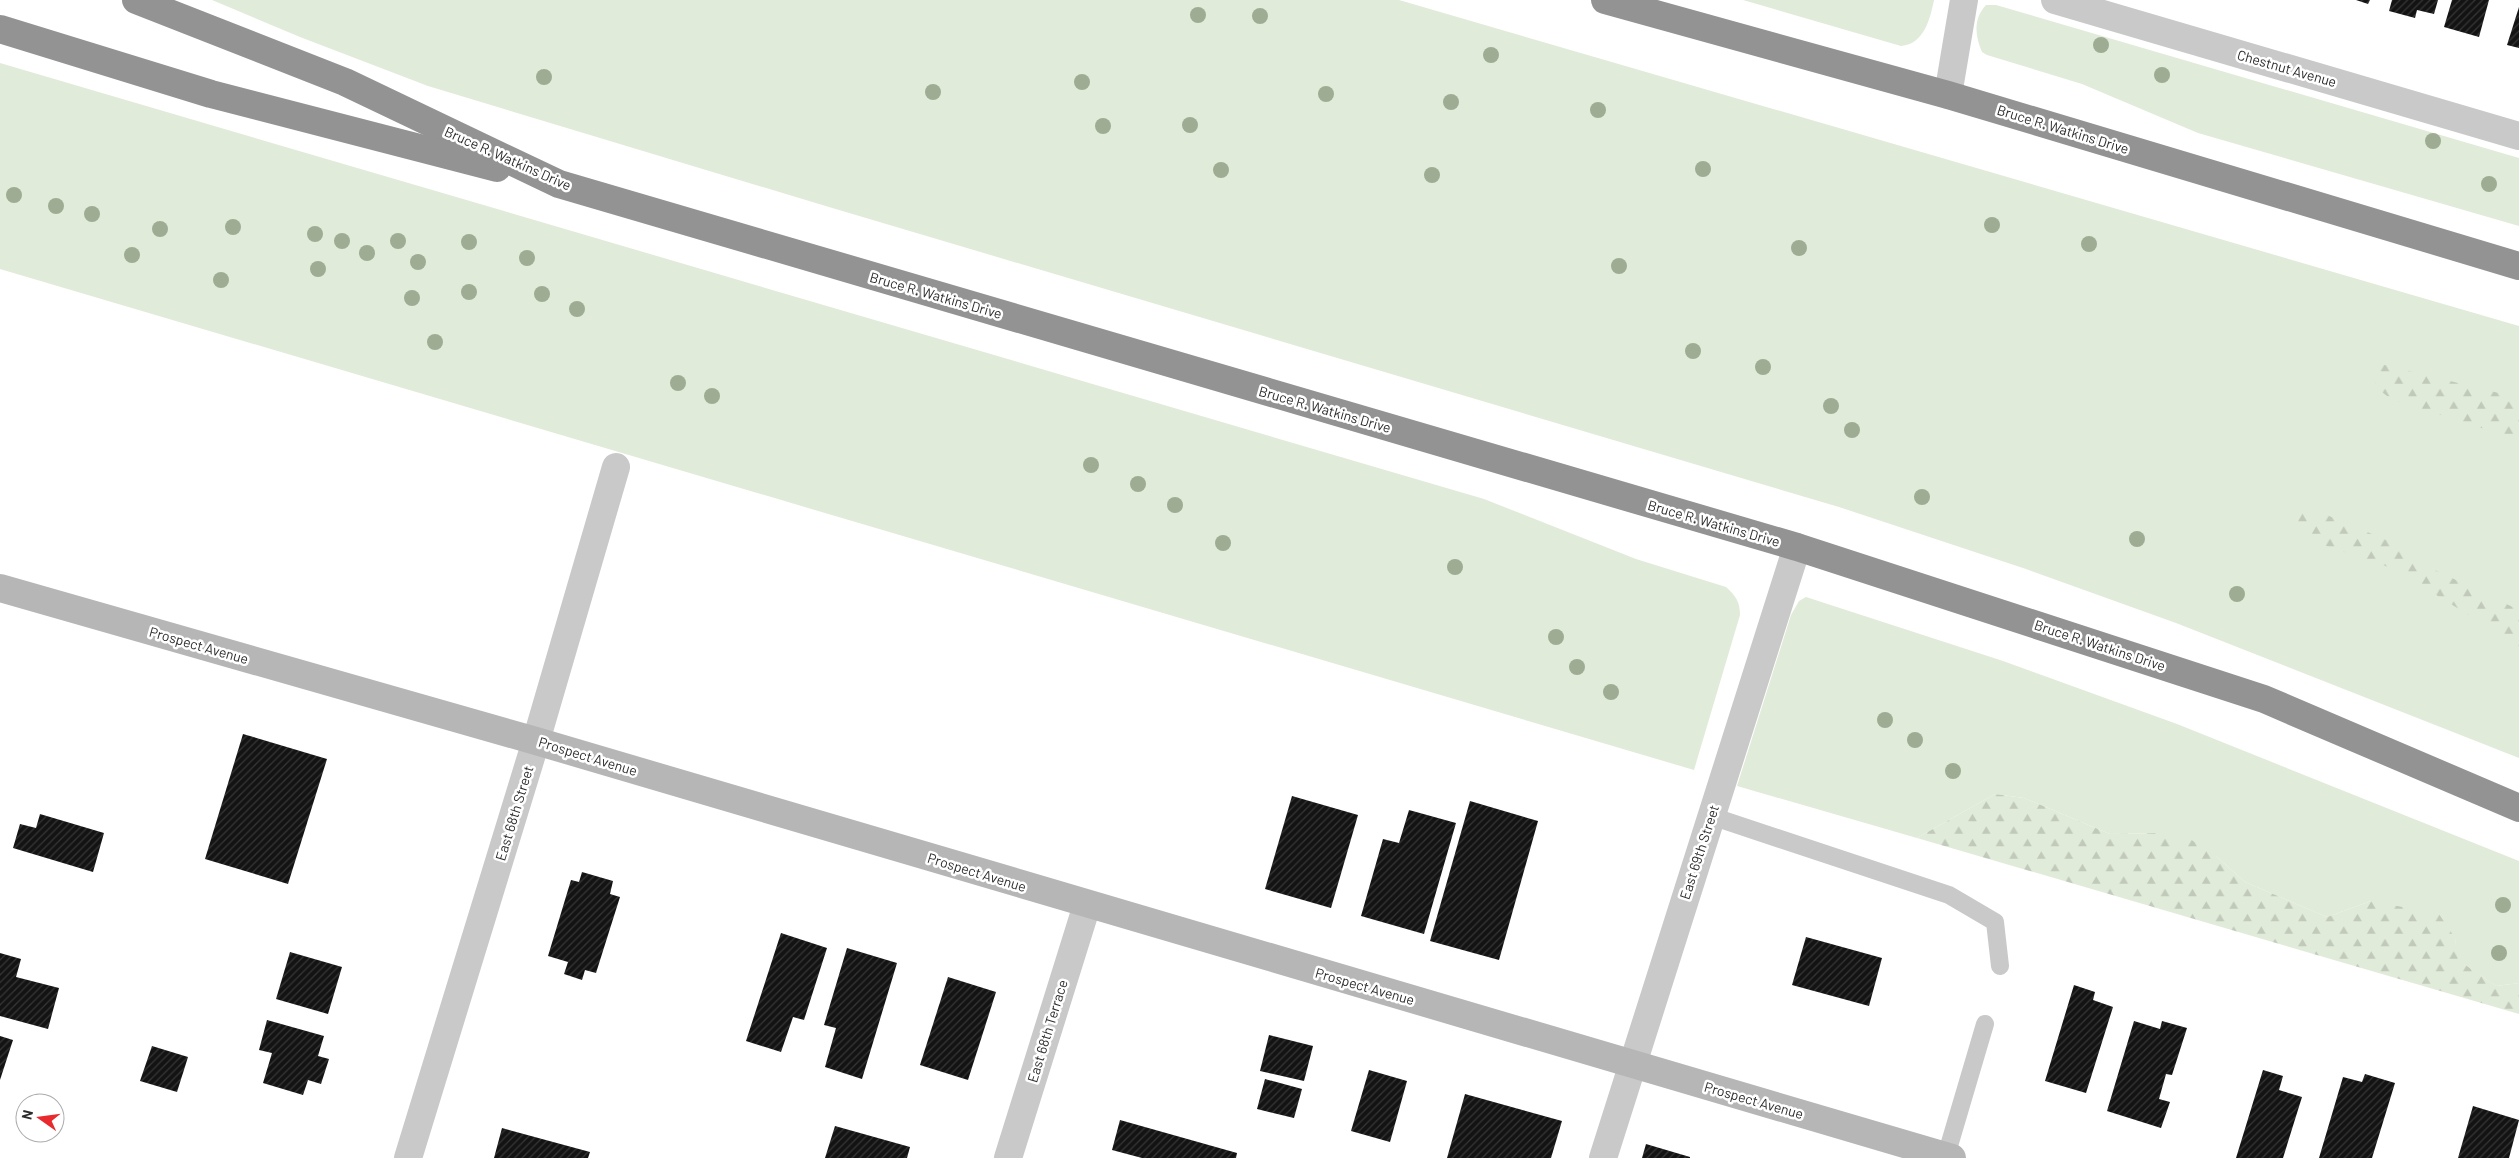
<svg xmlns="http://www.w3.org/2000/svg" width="2519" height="1158" font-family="Barlow,sans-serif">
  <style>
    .grass { fill: #e1ebd9 }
    .forest { fill: url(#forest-firs) }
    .building { fill: url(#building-hatch) }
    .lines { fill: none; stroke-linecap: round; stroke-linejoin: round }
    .lane { stroke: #c9c9c9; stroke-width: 18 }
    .street { stroke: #c9c9c9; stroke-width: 28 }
    .secondary { stroke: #b6b6b6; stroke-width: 28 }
    .highway { stroke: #939393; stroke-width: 28 }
    .tree { fill: #9dac92 }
    .labels { text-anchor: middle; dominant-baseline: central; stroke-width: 5; stroke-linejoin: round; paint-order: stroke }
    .street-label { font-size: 14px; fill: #2c2c2c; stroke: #fff }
  </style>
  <defs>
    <pattern id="forest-firs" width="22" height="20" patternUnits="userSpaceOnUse" patternTransform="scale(1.25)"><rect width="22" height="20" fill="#e1ebd9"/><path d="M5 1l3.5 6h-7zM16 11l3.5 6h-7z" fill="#c1caba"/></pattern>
    <pattern id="building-hatch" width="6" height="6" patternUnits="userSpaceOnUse" patternTransform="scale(1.25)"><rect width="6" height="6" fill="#131313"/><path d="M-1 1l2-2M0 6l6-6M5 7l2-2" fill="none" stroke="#363636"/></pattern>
  </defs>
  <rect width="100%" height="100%" fill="#fff"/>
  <g class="grass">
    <polygon points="212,0 1399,0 2519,326 2519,758 2176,623 2026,569 1839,507 829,207 428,86 300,37"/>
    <path d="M1743 0H1934C1930 19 1924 44 1901 46Z"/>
    <path d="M1986 5H1996L2519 158V226L2198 133 2082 84 1987 55 1982 52C1975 36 1973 19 1986 5Z"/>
    <path d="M0 63 1484 499 1636 559 1726 587C1736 596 1740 602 1740 615L1694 770 0 269Z"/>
    <polygon points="1806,597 2003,661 2177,724 2519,861 2519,983 2496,986 2457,960 2455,938 2371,901 2327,917 2245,882 2217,857 2156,833 2110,834 2024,798 1995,794 1917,838 1737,786 1791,615 1799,601"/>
  </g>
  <g class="forest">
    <polygon points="2377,363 2519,398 2519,440 2391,399 2378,389 2372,375"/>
    <polygon points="2310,508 2403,547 2433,569 2519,610 2519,646 2394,569 2306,539 2298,529 2298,516"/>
    <polygon points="1995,794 2024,798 2110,834 2156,833 2187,837 2217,857 2245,882 2327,917 2371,901 2439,914 2455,938 2458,960 2496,986 2519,983 2519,1014 1917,838"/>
  </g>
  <g class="building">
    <polygon points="2356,0 2370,0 2368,4"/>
    <polygon points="2392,0 2438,0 2434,14 2417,10 2415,18 2389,11"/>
    <polygon points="2452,0 2489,0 2479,37 2444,27"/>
    <polygon points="2519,7 2519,48 2507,45"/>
    <polygon points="243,734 327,759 288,884 205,859"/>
    <polygon points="1292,796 1358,815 1331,908 1265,889"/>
    <polygon points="1470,801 1538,821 1499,960 1430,941"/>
    <polygon points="1409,810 1456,823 1424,934 1361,916 1383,839 1399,843"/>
    <polygon points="40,814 104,833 93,872 13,848 20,824 36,828"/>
    <polygon points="582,872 613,881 610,894 620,897 596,973 585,970 582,980 564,974 568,962 548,956 571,880 579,882"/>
    <polygon points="781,933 827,948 804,1020 793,1017 781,1052 746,1041"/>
    <polygon points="1806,937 1882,958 1869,1006 1792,985"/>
    <polygon points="847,948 897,963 862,1079 825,1067 836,1028 824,1025"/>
    <polygon points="290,952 342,967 328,1014 276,999"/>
    <polygon points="0,953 21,959 16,977 59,988 48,1029 0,1016"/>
    <polygon points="948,977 996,992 968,1080 920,1065"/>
    <polygon points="2074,985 2095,992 2093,1000 2113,1007 2086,1093 2045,1081"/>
    <polygon points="267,1020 324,1036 318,1056 329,1059 321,1084 308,1080 303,1095 263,1083 272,1053 259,1050"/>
    <polygon points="2134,1021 2160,1029 2162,1021 2187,1028 2172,1075 2166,1074 2159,1099 2170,1102 2161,1128 2107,1111"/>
    <polygon points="1269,1035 1313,1046 1304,1081 1260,1071"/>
    <polygon points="0,1036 13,1040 0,1080"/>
    <polygon points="152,1046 188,1057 177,1092 140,1081"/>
    <polygon points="1369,1070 1407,1081 1390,1142 1351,1131"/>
    <polygon points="2263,1070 2283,1076 2279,1090 2302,1097 2283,1158 2236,1158"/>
    <polygon points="2365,1074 2395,1083 2372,1158 2319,1158 2343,1077 2362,1082"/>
    <polygon points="1265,1079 1302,1089 1294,1118 1257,1109"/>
    <polygon points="1465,1094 1562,1121 1551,1158 1447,1158"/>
    <polygon points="2473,1106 2519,1120 2509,1158 2458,1158"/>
    <polygon points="1120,1120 1237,1153 1236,1158 1142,1158 1112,1150"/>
    <polygon points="835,1126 910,1147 907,1158 825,1158"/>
    <polygon points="502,1128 590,1152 588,1158 494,1158"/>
    <polygon points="1646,1144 1690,1157 1690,1158 1642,1158"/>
  </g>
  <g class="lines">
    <g class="lane">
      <polyline points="1711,816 1949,895 1995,922 2000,966"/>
      <polyline points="1946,1156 1985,1024"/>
    </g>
    <g class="street">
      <polyline points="2055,0 2519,136"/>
      <polyline points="1948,95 1964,0"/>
      <polyline points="408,1158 536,741 616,467"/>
      <polyline points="1008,1158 1087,905"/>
      <polyline points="1603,1158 1797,547"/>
    </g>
    <polyline class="secondary" points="0,588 536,741 1952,1158"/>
    <g class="highway">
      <polyline points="136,0 345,82 559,184 1797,547 2264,699 2519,808"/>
      <polyline points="1605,0 1948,95 2519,266"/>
      <polyline points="0,29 211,94 497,168"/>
    </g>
  </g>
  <g class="tree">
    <circle cx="1198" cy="15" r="8"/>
    <circle cx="1260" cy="16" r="8"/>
    <circle cx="2101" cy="45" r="8"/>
    <circle cx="1491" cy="55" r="8"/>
    <circle cx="2162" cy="75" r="8"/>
    <circle cx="544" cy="77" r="8"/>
    <circle cx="1082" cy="82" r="8"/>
    <circle cx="933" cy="92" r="8"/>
    <circle cx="1326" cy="94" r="8"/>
    <circle cx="1451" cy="102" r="8"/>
    <circle cx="1598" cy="110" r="8"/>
    <circle cx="1190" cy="125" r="8"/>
    <circle cx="1103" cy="126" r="8"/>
    <circle cx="2433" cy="141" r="8"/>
    <circle cx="1703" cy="169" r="8"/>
    <circle cx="1221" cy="170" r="8"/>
    <circle cx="1432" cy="175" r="8"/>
    <circle cx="2489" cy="184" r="8"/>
    <circle cx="14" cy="195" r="8"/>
    <circle cx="56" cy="206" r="8"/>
    <circle cx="92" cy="214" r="8"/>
    <circle cx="1992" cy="225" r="8"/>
    <circle cx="233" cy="227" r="8"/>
    <circle cx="160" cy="229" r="8"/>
    <circle cx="315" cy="234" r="8"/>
    <circle cx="342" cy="241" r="8"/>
    <circle cx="398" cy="241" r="8"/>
    <circle cx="469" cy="242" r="8"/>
    <circle cx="2089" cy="244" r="8"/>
    <circle cx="1799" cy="248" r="8"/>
    <circle cx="367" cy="253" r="8"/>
    <circle cx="132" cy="255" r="8"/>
    <circle cx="527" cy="258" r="8"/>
    <circle cx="418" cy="262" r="8"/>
    <circle cx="1619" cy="266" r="8"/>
    <circle cx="318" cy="269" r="8"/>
    <circle cx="221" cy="280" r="8"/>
    <circle cx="469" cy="292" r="8"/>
    <circle cx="542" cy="294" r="8"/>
    <circle cx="412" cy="298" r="8"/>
    <circle cx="577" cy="309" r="8"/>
    <circle cx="435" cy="342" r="8"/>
    <circle cx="1693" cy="351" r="8"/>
    <circle cx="1763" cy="367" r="8"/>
    <circle cx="678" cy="383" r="8"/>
    <circle cx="712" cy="396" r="8"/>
    <circle cx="1831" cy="406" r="8"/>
    <circle cx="1852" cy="430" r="8"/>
    <circle cx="1091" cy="465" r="8"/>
    <circle cx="1138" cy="484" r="8"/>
    <circle cx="1922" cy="497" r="8"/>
    <circle cx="1175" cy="505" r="8"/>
    <circle cx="2137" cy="539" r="8"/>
    <circle cx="1223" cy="543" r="8"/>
    <circle cx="1455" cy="567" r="8"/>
    <circle cx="2237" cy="594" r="8"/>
    <circle cx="1556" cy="637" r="8"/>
    <circle cx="1577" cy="667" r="8"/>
    <circle cx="1611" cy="692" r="8"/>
    <circle cx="1885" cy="720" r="8"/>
    <circle cx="1915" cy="740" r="8"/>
    <circle cx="1953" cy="771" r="8"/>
    <circle cx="2503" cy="905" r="8"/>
    <circle cx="2499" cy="953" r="8"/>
  </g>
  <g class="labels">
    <g class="street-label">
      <text transform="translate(2287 68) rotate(16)">Chestnut Avenue</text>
      <text transform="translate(2063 129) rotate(17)">Bruce R. Watkins Drive</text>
      <text transform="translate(508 158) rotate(24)">Bruce R. Watkins Drive</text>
      <text transform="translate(936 295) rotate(16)">Bruce R. Watkins Drive</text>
      <text transform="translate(1325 409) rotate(16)">Bruce R. Watkins Drive</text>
      <text transform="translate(1714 523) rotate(16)">Bruce R. Watkins Drive</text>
      <text transform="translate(199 645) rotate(16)">Prospect Avenue</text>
      <text transform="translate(2100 645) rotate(18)">Bruce R. Watkins Drive</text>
      <text transform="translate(588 756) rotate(17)">Prospect Avenue</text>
      <text transform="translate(514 813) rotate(-73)">East 68th Street</text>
      <text transform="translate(1699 852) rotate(-72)">East 69th Street</text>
      <text transform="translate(977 872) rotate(17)">Prospect Avenue</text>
      <text transform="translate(1365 986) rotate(16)">Prospect Avenue</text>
      <text transform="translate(1047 1031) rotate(-73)">East 68th Terrace</text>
      <text transform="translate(1754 1100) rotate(16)">Prospect Avenue</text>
    </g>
  </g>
  <g transform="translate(40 1118) rotate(284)"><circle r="24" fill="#ffffff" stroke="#ababab"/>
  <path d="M0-4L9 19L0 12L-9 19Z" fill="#e8292d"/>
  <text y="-8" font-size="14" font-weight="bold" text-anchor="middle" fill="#2c2c2c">N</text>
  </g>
</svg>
